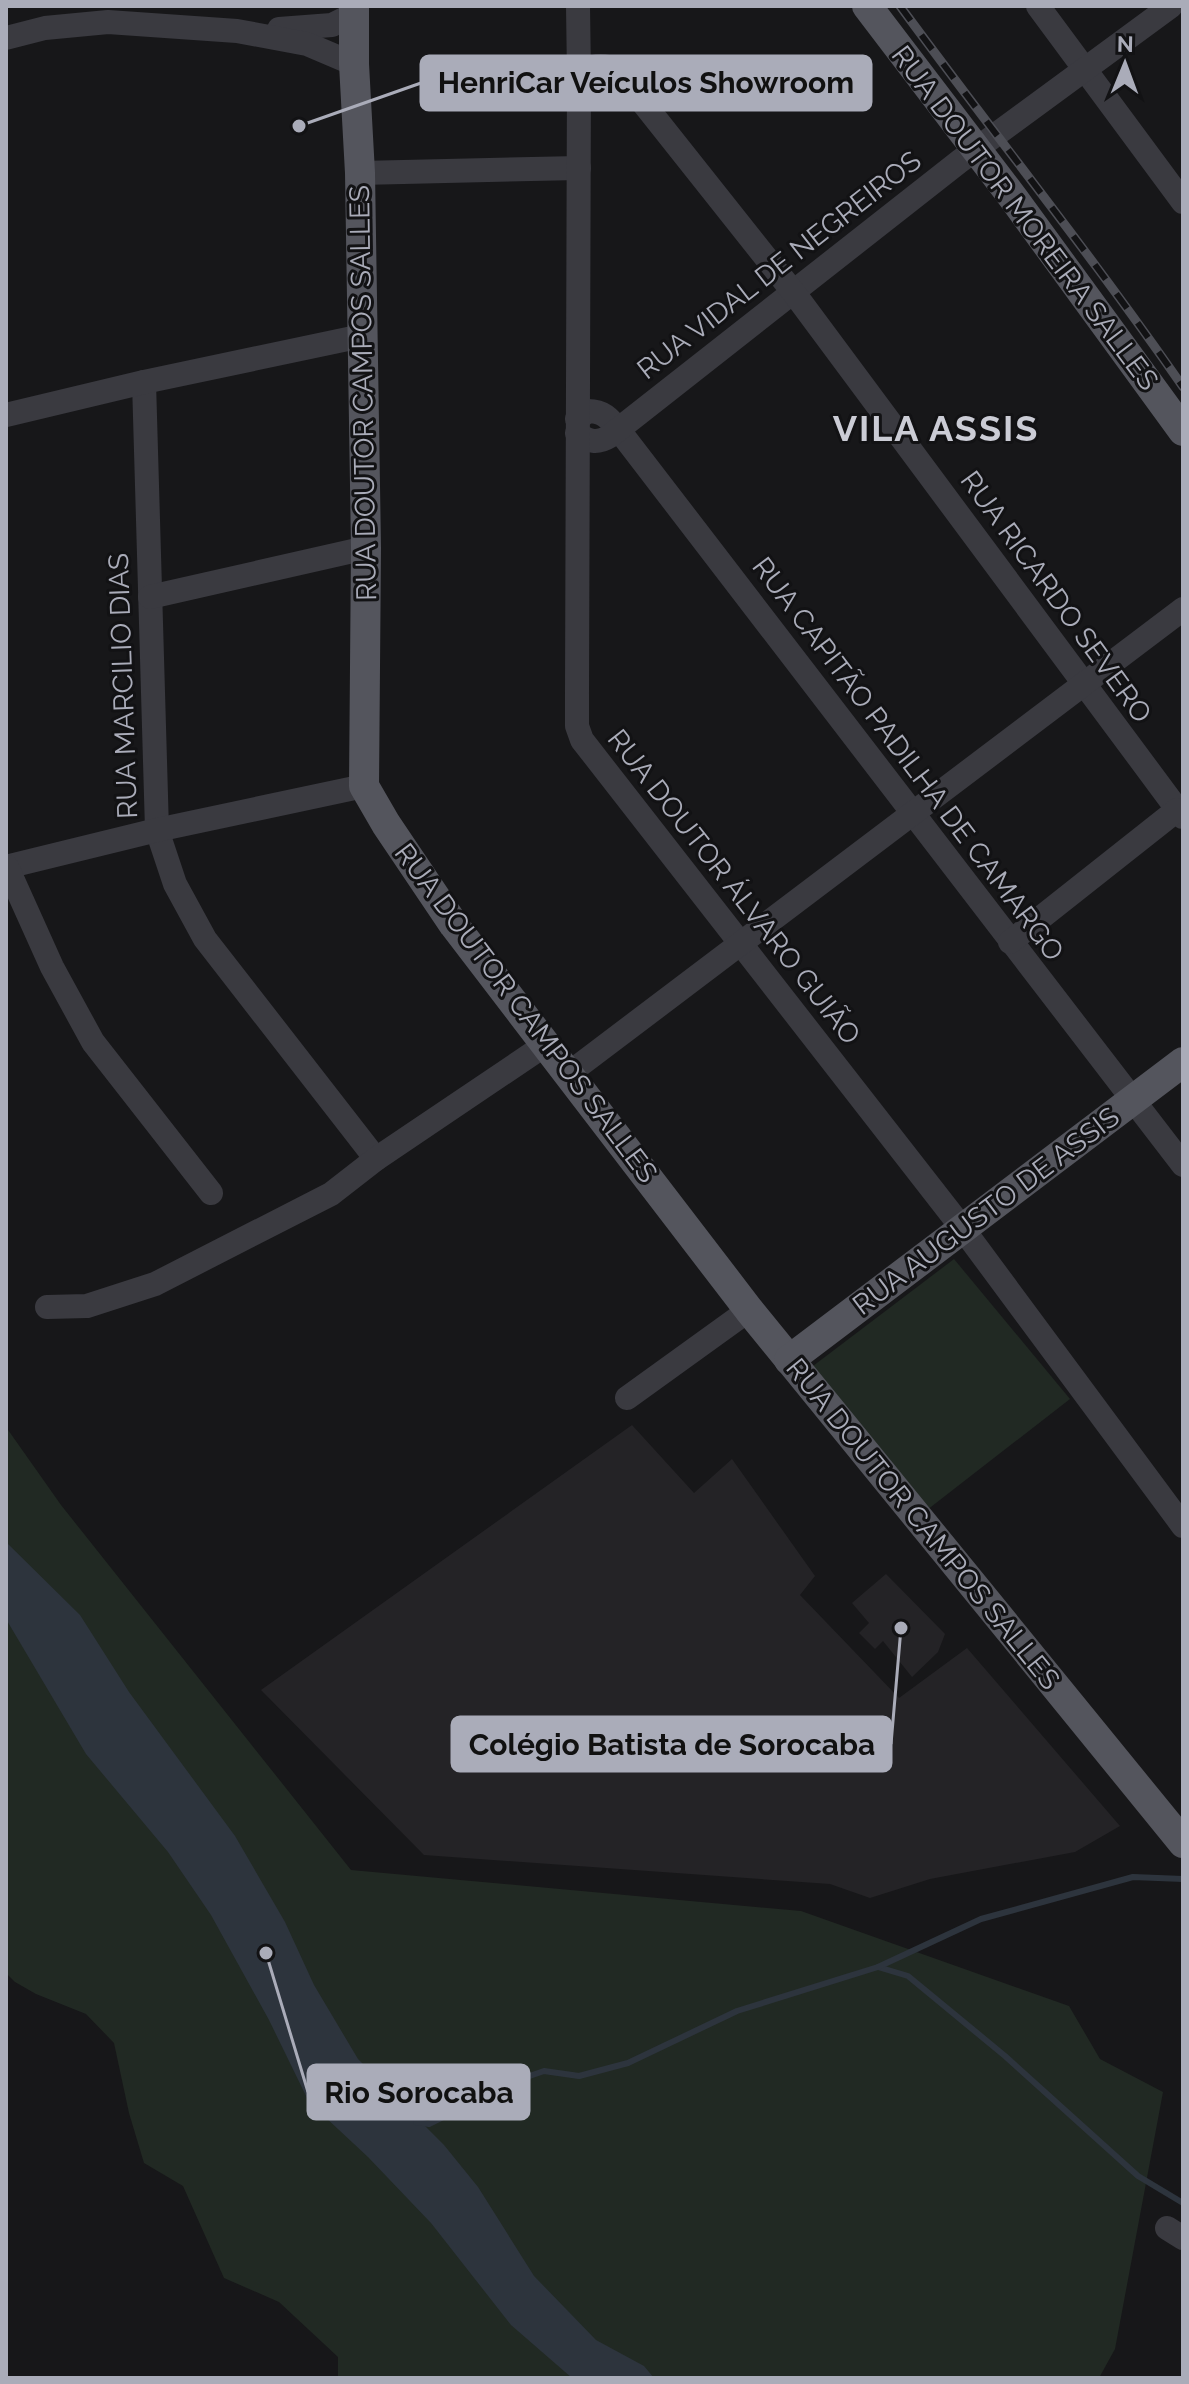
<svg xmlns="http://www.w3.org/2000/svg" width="1189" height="2384" font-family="Raleway,sans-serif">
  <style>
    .built { fill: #242326 }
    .green { fill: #212923 }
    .water { fill: #2d343d }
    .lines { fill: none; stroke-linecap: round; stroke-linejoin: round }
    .stream { stroke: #2d343d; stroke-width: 6 }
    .minor { stroke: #3a3a40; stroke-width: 24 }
    .major { stroke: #54555d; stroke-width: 30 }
    .rail-casing { stroke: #4d4e55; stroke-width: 9 }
    .rail { stroke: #121214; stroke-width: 6; stroke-dasharray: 18; stroke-linecap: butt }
    .labels { text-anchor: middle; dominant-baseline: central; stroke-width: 6; stroke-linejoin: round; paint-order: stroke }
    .street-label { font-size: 28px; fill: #aaacb9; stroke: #121214 }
    .district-label { font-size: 36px; font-weight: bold; letter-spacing: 2px; fill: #cbccd5; stroke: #121214 }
    .leader { fill: none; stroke: #aaacb9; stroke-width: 3 }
    .callout-dot { fill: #aaacb9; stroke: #121214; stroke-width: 3 }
    .callout { fill: #aaacb9; stroke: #aaacb9; stroke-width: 3 }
    .callout-label { font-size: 30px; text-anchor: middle; font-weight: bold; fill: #111 }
  </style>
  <rect width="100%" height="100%" fill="#171719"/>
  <g class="built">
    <polygon points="632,1425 694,1493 732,1459 815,1576 800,1595 899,1698 967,1648 1120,1826 1075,1852 930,1879 870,1898 830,1884 424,1855 261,1690"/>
    <polygon points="886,1574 945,1634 938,1652 912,1677 883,1641 875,1649 859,1633 869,1623 852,1603"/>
  </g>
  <g class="green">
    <polygon points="954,1259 1070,1399 927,1510 813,1366"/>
    <polygon points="6,1427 61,1505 351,1870 801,1911 1069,2006 1100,2059 1163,2092 1115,2349 1099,2378 338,2378 338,2357 279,2302 224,2278 183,2186 144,2163 129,2113 114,2043 86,2014 36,1994 15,1982 6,1973"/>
  </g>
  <polygon class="water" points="6,1542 80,1615 129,1692 235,1836 285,1922 314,1985 358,2059 444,2145 478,2187 534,2276 596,2340 644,2366 654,2378 572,2378 511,2325 431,2223 368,2157 309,2102 269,2020 211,1915 168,1852 86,1754 6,1619"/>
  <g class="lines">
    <g class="stream">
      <polyline points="878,1967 908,1976 1005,2056 1138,2176 1183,2203"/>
      <polyline points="416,2122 429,2124 518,2080 544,2071 579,2076 628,2063 737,2011 878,1967 981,1919 1133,1877 1183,1879"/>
    </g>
    <g class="minor">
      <polyline points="578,6 579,75"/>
      <polyline points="1038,6 1183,202"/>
      <polyline points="279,29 332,25 354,14"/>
      <polyline points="6,38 45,28 108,22 237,31 307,44 354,64"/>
      <polyline points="360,173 579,168"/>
      <polyline points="144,382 157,830 175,884 205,939 376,1159"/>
      <polyline points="6,415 144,382 362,336"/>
      <path d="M577 419 588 411C603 411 609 418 618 429L1183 1165"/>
      <path d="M577 433C589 442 597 444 610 436L960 161 1171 6"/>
      <polyline points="150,597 366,548"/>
      <path d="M1183 817 794 293 617 70C601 63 593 65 579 75L577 694V726L582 740 963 1229 1183 1526"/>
      <polyline points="6,867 157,830 364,786"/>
      <polyline points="7,867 52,967 93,1042 211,1193"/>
      <polyline points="1010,942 1177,810"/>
      <polyline points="568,1074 1183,609"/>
      <polyline points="47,1307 87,1306 155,1284 331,1194 376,1159 545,1045"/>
      <polyline points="627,1398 749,1310"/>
      <polyline points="1167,2228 1183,2238"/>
    </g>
    <g class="major">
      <polyline points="354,6 354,64 360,173 366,548 364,786 386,824 454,925 749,1310 1183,1843"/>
      <polyline points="867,6 1014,199 1183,431"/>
      <polyline points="789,1360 1183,1062"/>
    </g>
    <g class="rail-casing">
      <path id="rail" d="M900 6C994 134 1093 257 1183 387"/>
    </g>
    <use href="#rail" class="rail"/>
  </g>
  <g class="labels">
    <g class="street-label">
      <text transform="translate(1025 218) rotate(53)">RUA DOUTOR MOREIRA SALLES</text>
      <text transform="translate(779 265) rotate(-38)">RUA VIDAL DE NEGREIROS</text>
      <text transform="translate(363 393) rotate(-91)">RUA DOUTOR CAMPOS SALLES</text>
      <text transform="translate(1056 597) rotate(54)">RUA RICARDO SEVERO</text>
      <text transform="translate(123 686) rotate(-92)">RUA MARCILIO DIAS</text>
      <text transform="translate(908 759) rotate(53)">RUA CAPITÃO PADILHA DE CAMARGO</text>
      <text transform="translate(734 887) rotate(52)">RUA DOUTOR ÁLVARO GUIÃO</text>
      <text transform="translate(526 1013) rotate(53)">RUA DOUTOR CAMPOS SALLES</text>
      <text transform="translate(986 1211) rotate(-37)">RUA AUGUSTO DE ASSIS</text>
      <text transform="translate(923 1524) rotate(51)">RUA DOUTOR CAMPOS SALLES</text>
    </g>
    <g class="district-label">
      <text x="936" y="428">VILA ASSIS</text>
    </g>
  </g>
  <path class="leader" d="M299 126L421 83M901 1628L891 1744M266 1953L308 2092"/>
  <g class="callout-dot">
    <circle cx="299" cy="126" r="8"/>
    <circle cx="901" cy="1628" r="8"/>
    <circle cx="266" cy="1953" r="8"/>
  </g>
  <g class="callout">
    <rect x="421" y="56" width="450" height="54" rx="8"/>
    <rect x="452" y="1717" width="439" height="54" rx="8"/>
    <rect x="308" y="2065" width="221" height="54" rx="8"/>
  </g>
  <g class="callout-label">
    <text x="646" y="93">HenriCar Veículos Showroom</text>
    <text x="672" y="1755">Colégio Batista de Sorocaba</text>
    <text x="419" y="2103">Rio Sorocaba</text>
  </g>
  <rect width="1189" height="2384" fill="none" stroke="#aaacb9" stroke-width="16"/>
  <g transform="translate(1125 64) rotate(1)" stroke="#121214" stroke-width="6" paint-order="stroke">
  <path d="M0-6L14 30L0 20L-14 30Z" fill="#aaacb9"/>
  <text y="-12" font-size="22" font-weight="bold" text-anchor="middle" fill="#aaacb9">N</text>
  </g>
</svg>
